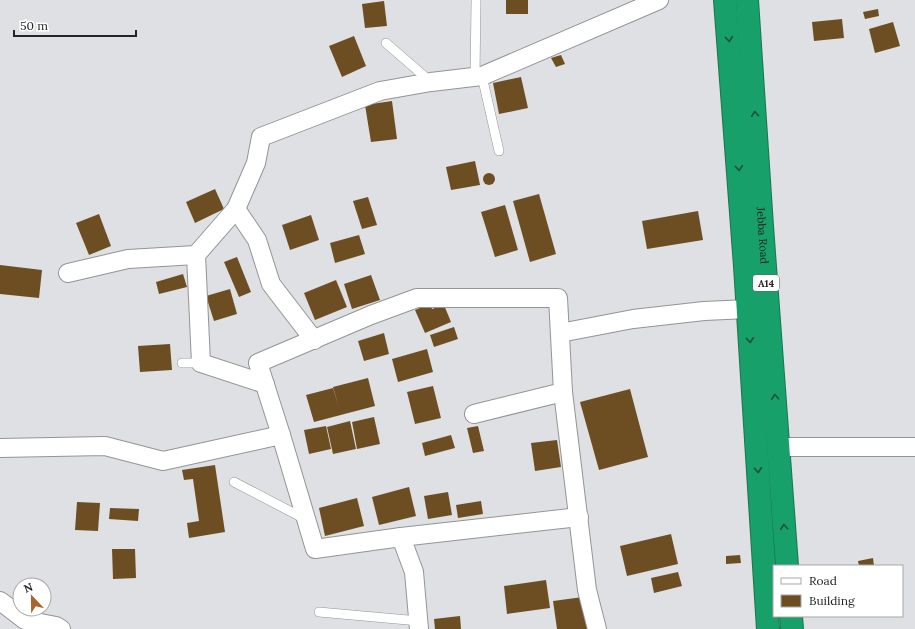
<svg xmlns="http://www.w3.org/2000/svg" width="915" height="629" font-family="Lora,serif">
  <style>
    .building { fill: #6d4e22 }
    .lines { fill: none; stroke-linecap: round; stroke-linejoin: round }
    .lane-casing { stroke: #939496; stroke-width: 10 }
    .street-casing { stroke: #939496; stroke-width: 20 }
    .highway-casing { stroke: #1c7551; stroke-width: 24 }
    .lane { stroke: #fff; stroke-width: 9 }
    .street { stroke: #fff; stroke-width: 18 }
    .highway { stroke: #17a069; stroke-width: 22 }
    .oneway { stroke: #1f4f3d }
    .labels { text-anchor: middle; dominant-baseline: central; stroke-width: 4; stroke-linejoin: round; paint-order: stroke }
    .shield { fill: #fff; stroke: #666; stroke-width: 1 }
    .shield-label { font-size: 10px; font-weight: bold; fill: #242425 }
    .street-label { font-size: 11px; fill: #242425; stroke: #fff }
  </style>
  <rect width="100%" height="100%" fill="#dfe0e3"/>
  <g class="building">
    <rect x="506" y="0" width="22" height="14"/>
    <polygon points="384,1 387,26 365,28 362,4"/>
    <polygon points="878,9 879,16 865,19 863,12"/>
    <polygon points="842,19 844,38 814,41 812,22"/>
    <polygon points="893,22 900,46 875,53 869,29"/>
    <polygon points="354,36 366,66 342,77 329,46"/>
    <polygon points="561,55 565,64 556,67 551,58"/>
    <polygon points="521,77 528,108 499,114 493,83"/>
    <polygon points="392,101 397,139 371,142 365,105"/>
    <polygon points="475,161 480,185 451,190 446,167"/>
    <circle cx="489" cy="179" r="6"/>
    <polygon points="215,189 224,209 195,223 186,202"/>
    <polygon points="539,194 556,254 530,262 513,201"/>
    <polygon points="368,197 377,225 362,229 353,201"/>
    <polygon points="505,205 518,250 495,257 481,212"/>
    <polygon points="698,211 703,240 647,249 642,221"/>
    <polygon points="99,214 111,246 89,255 76,223"/>
    <polygon points="311,215 319,240 290,250 282,225"/>
    <polygon points="359,235 365,254 335,263 330,243"/>
    <polygon points="237,257 251,292 239,297 224,262"/>
    <polygon points="0,265 42,270 39,298 0,294"/>
    <polygon points="183,274 187,287 159,294 156,282"/>
    <polygon points="371,275 380,300 352,309 344,284"/>
    <polygon points="336,280 347,307 315,320 304,293"/>
    <polygon points="230,289 237,314 214,321 206,296"/>
    <polygon points="430,304 432,309 444,305 451,322 425,333 415,310"/>
    <polygon points="454,327 458,339 434,347 430,335"/>
    <polygon points="384,333 389,354 364,361 358,341"/>
    <polygon points="170,344 172,370 140,372 138,346"/>
    <polygon points="427,349 433,372 398,382 392,359"/>
    <polygon points="368,378 375,406 314,422 306,395 333,388 339,408 333,387"/>
    <polygon points="433,386 441,418 415,424 407,392"/>
    <polygon points="630,389 648,457 599,470 580,402"/>
    <polygon points="374,417 380,444 357,449 352,422"/>
    <polygon points="350,421 356,449 333,454 327,427"/>
    <polygon points="326,426 331,449 309,454 304,430"/>
    <polygon points="478,426 484,451 473,453 467,428"/>
    <polygon points="451,435 455,448 425,456 422,443"/>
    <polygon points="557,440 561,467 535,471 531,443"/>
    <polygon points="215,465 225,532 189,538 187,523 199,521 193,479 184,480 182,470"/>
    <polygon points="409,487 416,516 379,525 372,497"/>
    <polygon points="448,492 452,515 428,519 424,496"/>
    <polygon points="357,498 364,526 325,536 319,508"/>
    <polygon points="481,501 483,514 458,518 456,505"/>
    <polygon points="77,502 100,503 98,531 75,530"/>
    <polygon points="110,508 139,509 138,521 109,519"/>
    <polygon points="671,534 678,564 627,576 620,546"/>
    <polygon points="112,549 135,549 136,578 113,579"/>
    <polygon points="740,555 741,563 726,564 726,556"/>
    <polygon points="873,558 874,566 859,566 858,561"/>
    <polygon points="678,572 682,586 654,593 651,578"/>
    <polygon points="546,580 550,608 507,614 504,586"/>
    <polygon points="583,597 587,629 557,629 553,601"/>
    <polygon points="460,616 461,629 435,629 434,619"/>
  </g>
  <g class="lines">
    <g class="lane-casing">
      <g id="lane">
        <polyline points="386,43 431,82"/>
        <polyline points="482,76 499,151"/>
        <polyline points="475,77 476,1"/>
        <polyline points="182,363 201,363"/>
        <polyline points="234,482 305,519"/>
        <polyline points="319,612 419,621"/>
      </g>
    </g>
    <g class="street-casing">
      <g id="street">
        <polyline points="236,209 257,240 271,284 314,340"/>
        <polyline points="196,255 201,363 265,384"/>
        <polyline points="68,273 128,259 196,255 236,209 256,163 261,137 380,91 431,82 482,76 659,0"/>
        <polyline points="560,333 633,319 704,311 748,309"/>
        <polyline points="563,392 587,590 597,629"/>
        <polyline points="281,435 315,549 401,537 414,572 419,629"/>
        <polyline points="778,447 915,447"/>
        <polyline points="0,448 105,446 163,461 281,435 258,363 371,315 417,298 558,298 563,392 474,414"/>
        <polyline points="401,537 579,517"/>
        <polyline points="0,601 25,620 56,626 61,629"/>
      </g>
    </g>
    <g class="highway-casing">
      <g id="highway">
        <polyline points="725,0 745,266 768,629"/>
        <path id="s1" d="M747 0 762 226 787 566"/>
        <polyline points="791,616 792,629"/>
      </g>
    </g>
    <use href="#lane" class="lane"/>
    <use href="#street" class="street"/>
    <use href="#highway" class="highway"/>
  </g>
  <defs><path id="oneway-chevron" d="M-2-3.5L2.5 0L-2 3.5" fill="none" stroke-width="1.6" stroke-linecap="round" stroke-linejoin="round"/></defs>
  <g class="oneway">
    <use href="#oneway-chevron" transform="translate(729 39) rotate(85)"/>
    <use href="#oneway-chevron" transform="translate(755 114) rotate(-94)"/>
    <use href="#oneway-chevron" transform="translate(739 168) rotate(86)"/>
    <use href="#oneway-chevron" transform="translate(750 340) rotate(86)"/>
    <use href="#oneway-chevron" transform="translate(775 397) rotate(-94)"/>
    <use href="#oneway-chevron" transform="translate(758 470) rotate(86)"/>
    <use href="#oneway-chevron" transform="translate(784 527) rotate(-94)"/>
  </g>
  <g class="labels">
    <rect class="shield" x="753" y="275" width="26" height="16" rx="3"/>
    <g class="shield-label">
      <text x="766" y="283">A14</text>
    </g>
    <g class="street-label">
      <text stroke="none"><textPath href="#s1" startOffset="236">Jebba Road</textPath></text>
    </g>
  </g>
  <rect x="773" y="565" width="130" height="52" fill="#ffffff" stroke="#a7a7a8"/>
  <rect x="781" y="578" width="20" height="6" fill="#ffffff" stroke="#a7a7a8"/>
  <text x="809" y="585" font-size="12" fill="#242425">Road</text>
  <rect x="781" y="595" width="20" height="12" fill="#6d4e22" stroke="#a7a7a8"/>
  <text x="809" y="605" font-size="12" fill="#242425">Building</text>
  <g transform="translate(32 597) rotate(338)"><circle r="19" fill="#ffffff" stroke="#a7a7a8"/>
  <path d="M0-3L7 15L0 10L-7 15Z" fill="#a5662d"/>
  <text y="-6" font-size="11" font-weight="bold" text-anchor="middle" fill="#242425">N</text>
  </g>
  <path d="M14 30v6h122v-6" fill="none" stroke="#242425" stroke-width="2"/>
  <text x="20" y="30" font-size="12" fill="#242425" stroke="#ffffff" stroke-width="3" paint-order="stroke">50 m</text>
</svg>
